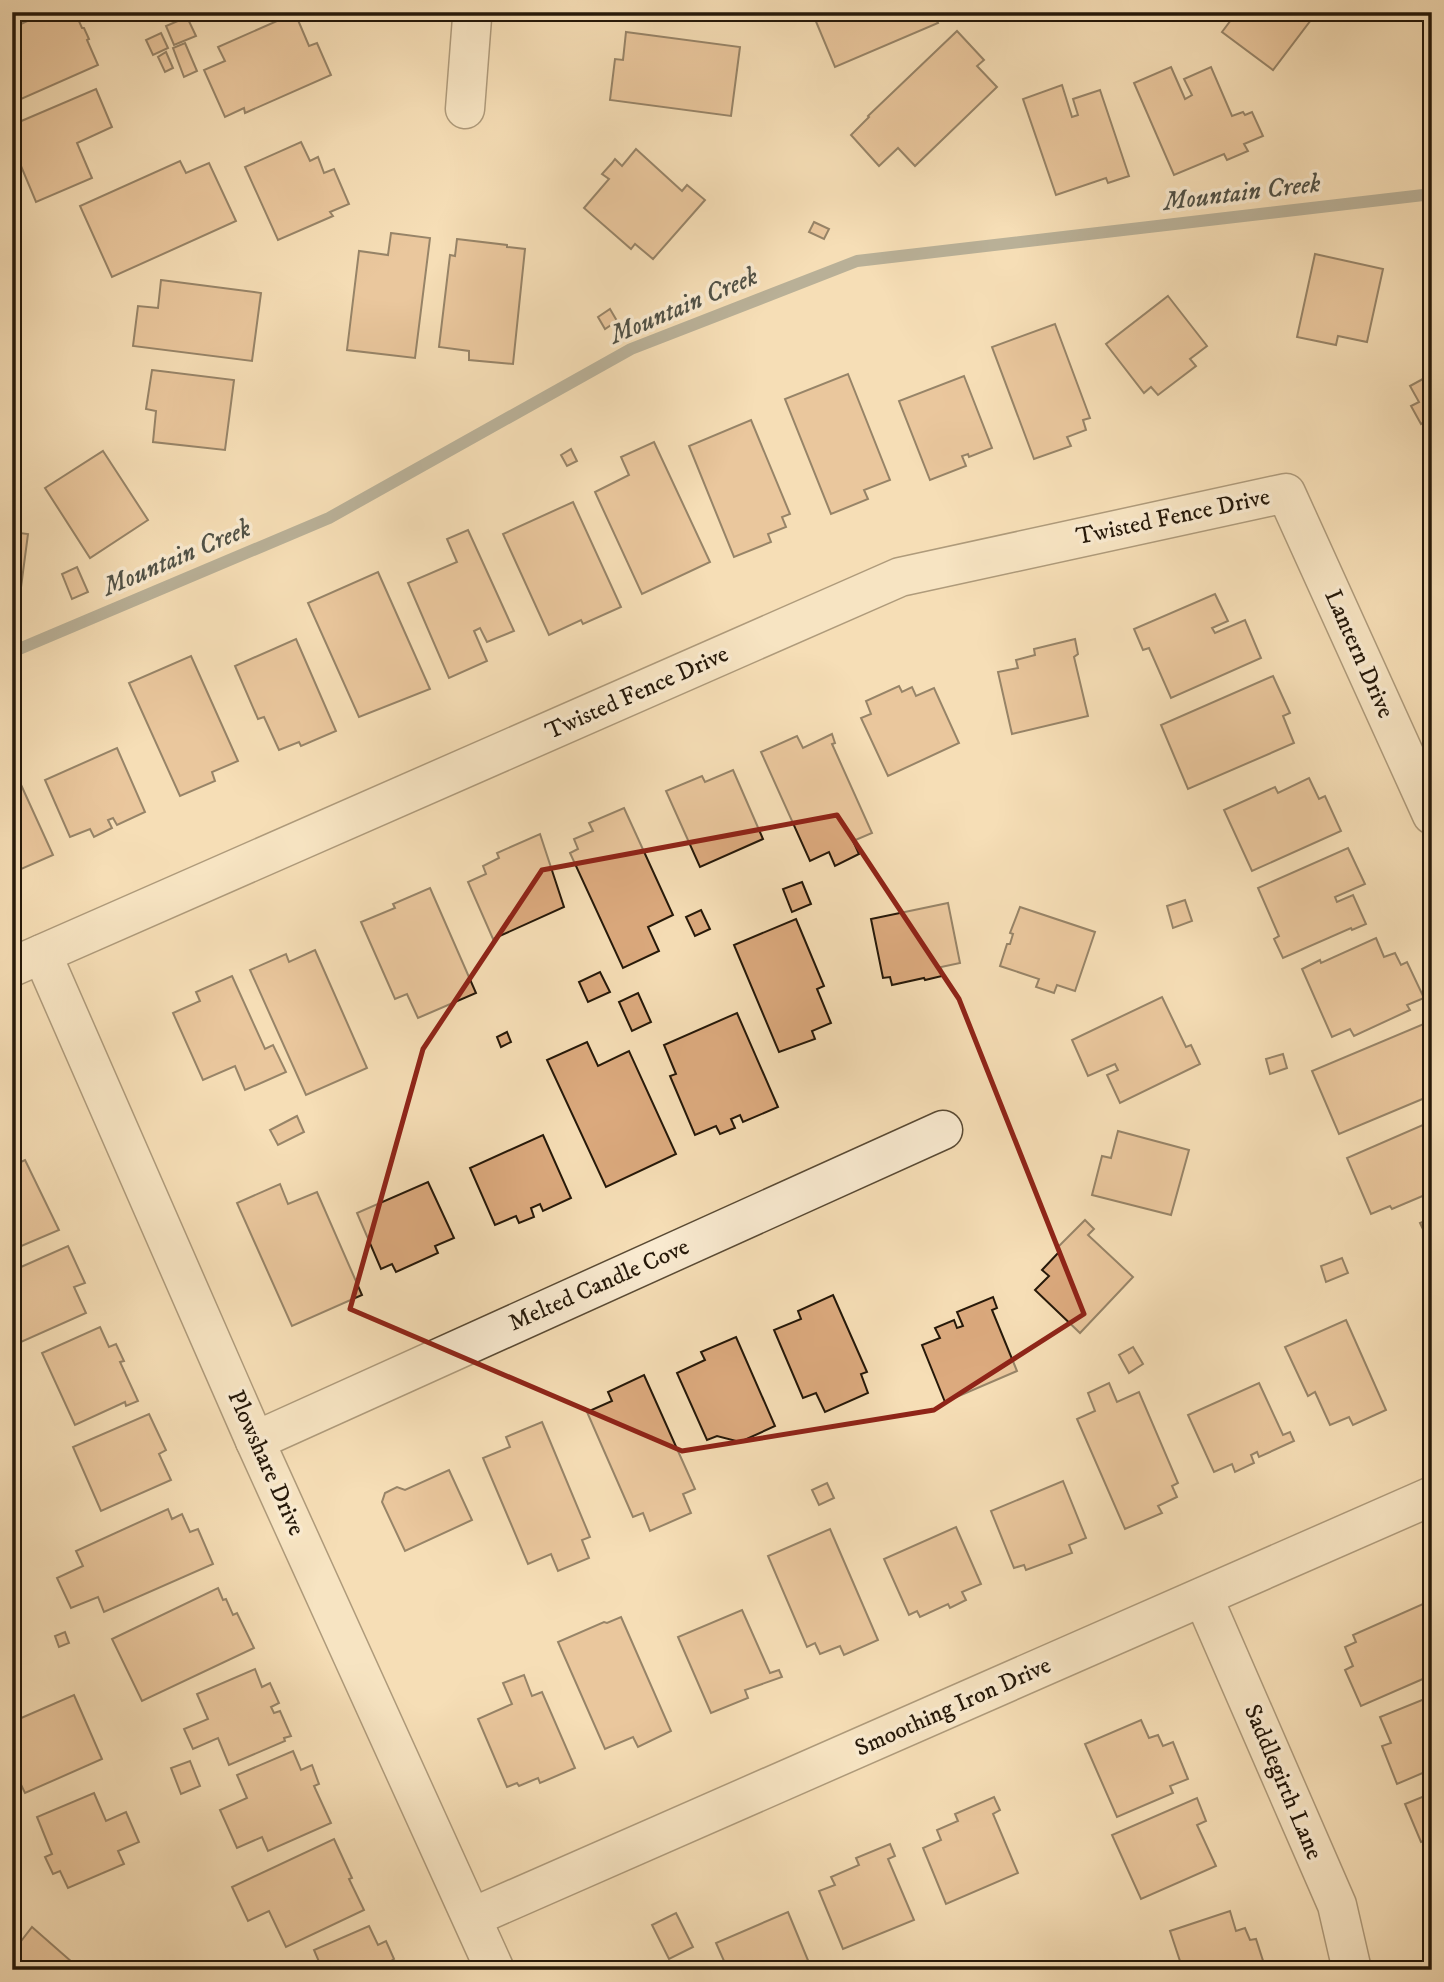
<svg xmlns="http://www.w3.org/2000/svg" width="1444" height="1982" font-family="'IM FELL DW Pica',serif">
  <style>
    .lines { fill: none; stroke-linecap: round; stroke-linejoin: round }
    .stream { stroke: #6f7972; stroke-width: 12 }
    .building { fill: #dcaa7e; stroke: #251809; stroke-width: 2 }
    .minor-casing { stroke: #594a34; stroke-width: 41 }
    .minor { stroke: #f9ead0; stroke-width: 38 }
    .marked { fill: none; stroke: #8f2418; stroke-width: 5; stroke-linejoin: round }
    .labels { text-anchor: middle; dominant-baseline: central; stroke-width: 7; stroke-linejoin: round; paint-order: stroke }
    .street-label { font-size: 24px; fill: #251809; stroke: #f9ead0 }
    .water-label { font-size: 26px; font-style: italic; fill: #505146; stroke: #f9ead0 }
  </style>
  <rect width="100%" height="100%" fill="#f6deb6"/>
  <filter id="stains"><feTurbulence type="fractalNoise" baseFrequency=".00286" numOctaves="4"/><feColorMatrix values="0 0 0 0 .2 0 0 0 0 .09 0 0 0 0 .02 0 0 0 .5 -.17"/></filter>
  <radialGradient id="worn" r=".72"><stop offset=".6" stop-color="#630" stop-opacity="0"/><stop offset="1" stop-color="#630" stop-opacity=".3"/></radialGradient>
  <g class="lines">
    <polyline class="stream" points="12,652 329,518 631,349 857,261 1432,194"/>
  </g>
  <g class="building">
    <polygon points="47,12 75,12 82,28 84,28 89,39 87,40 98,65 12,103 12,28"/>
    <polygon points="812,12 933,12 938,23 835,67"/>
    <polygon points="1237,12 1317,12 1273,70 1222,32"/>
    <polygon points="295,13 309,46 317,43 331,75 245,113 244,108 225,117 204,70 225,61 218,47"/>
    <polygon points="187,17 196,36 174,45 166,26"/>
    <polygon points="957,31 984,60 977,66 997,87 915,166 898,148 879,166 851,135 869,117 868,116"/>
    <polygon points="626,32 740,47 731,116 610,100 615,59 623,60"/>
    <polygon points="161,33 168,48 153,55 146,40"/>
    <polygon points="185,43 197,71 184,77 173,48"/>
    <polygon points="166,52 173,68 165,72 158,57"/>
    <polygon points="1171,67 1185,99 1192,95 1184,79 1211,67 1232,116 1243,112 1245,115 1252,112 1263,136 1244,144 1248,151 1227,160 1224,154 1174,175 1134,83"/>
    <polygon points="1062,85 1072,117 1078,115 1073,99 1100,90 1129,176 1108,183 1106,178 1056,195 1023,99"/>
    <polygon points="96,89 112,127 77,143 92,178 36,202 21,166 12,169 12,125"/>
    <polygon points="301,142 310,161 318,157 324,173 334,169 349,204 330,212 333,216 278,240 245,167"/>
    <polygon points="636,149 682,191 687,185 705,200 653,259 635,244 631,249 584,208 609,179 602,174 612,163 615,159 622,166"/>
    <polygon points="180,161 186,173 209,163 236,221 112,277 80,206"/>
    <polygon points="814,222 829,229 824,239 809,232"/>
    <polygon points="391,233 430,238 415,358 347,350 359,251 388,255"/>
    <polygon points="457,239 507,245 507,247 525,249 513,364 469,360 469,351 439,347 450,255 455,256"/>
    <polygon points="1315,254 1383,269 1367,342 1338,336 1336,345 1297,337"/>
    <polygon points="161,280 261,293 252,361 133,346 138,306 158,308"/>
    <polygon points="1168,296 1207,346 1190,359 1196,366 1158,395 1151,387 1144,393 1106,344"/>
    <polygon points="610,309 617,321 605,329 598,317"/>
    <polygon points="1055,324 1090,418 1083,420 1086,430 1067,437 1071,446 1034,459 992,347"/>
    <polygon points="152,370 234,380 225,450 153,442 156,411 146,409"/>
    <polygon points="848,374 890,480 864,490 868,499 831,514 785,399"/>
    <polygon points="1432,374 1432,426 1428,419 1421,424 1411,406 1419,402 1410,386"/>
    <polygon points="964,376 992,448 969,457 968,454 962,456 966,466 930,480 899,401"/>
    <polygon points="751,420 790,514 782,517 786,527 768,534 771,542 734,557 689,446"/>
    <polygon points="654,442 710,562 642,594 595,492 629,475 621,457"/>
    <polygon points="571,449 577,461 567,466 561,455"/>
    <polygon points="103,451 148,520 90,558 45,488"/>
    <polygon points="573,502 621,607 583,624 581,620 549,635 503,534"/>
    <polygon points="468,530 514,631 487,642 480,628 474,631 487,661 449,678 408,583 457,562 447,539"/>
    <polygon points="12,532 28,534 20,595 12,594"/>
    <polygon points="77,567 88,592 72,599 62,574"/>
    <polygon points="378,572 430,689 359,717 308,603"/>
    <polygon points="1215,594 1228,621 1212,628 1215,633 1245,620 1261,658 1171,698 1149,648 1143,650 1134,629"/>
    <polygon points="296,639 336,731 301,746 299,742 279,750 264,717 258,719 235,666"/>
    <polygon points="1075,639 1078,654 1074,657 1088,716 1012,734 998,672 1018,668 1016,660 1035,655 1034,649"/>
    <polygon points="191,656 238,761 212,772 215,781 180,796 129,683"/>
    <polygon points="1273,676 1290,713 1283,716 1294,743 1188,789 1161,725"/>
    <polygon points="899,686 902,692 912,687 916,696 934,688 959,743 888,776 861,718 871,714 866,701"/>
    <polygon points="832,734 835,743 832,744 872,833 853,841 859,854 835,866 829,852 810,861 761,752 797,736 803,748"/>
    <polygon points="117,748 145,812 117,825 113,818 108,820 112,828 94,837 90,829 70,837 45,780"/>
    <polygon points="12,765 53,855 19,870 15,860 12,861"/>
    <polygon points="733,770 763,839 700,867 666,791 702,776 705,782"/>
    <polygon points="1309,778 1319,799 1325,796 1341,831 1252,871 1224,810 1275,787 1278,793"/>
    <polygon points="624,808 673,915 648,927 659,951 623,968 570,853 578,849 574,839 593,831 589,823"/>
    <polygon points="540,834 564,907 493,939 468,882 486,874 483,866 499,858 497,853"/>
    <polygon points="1348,848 1365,884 1335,897 1337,902 1353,895 1366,924 1352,930 1351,928 1283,958 1274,939 1279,936 1258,888"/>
    <polygon points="802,882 811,904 792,912 783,889"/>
    <polygon points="430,888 476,993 418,1018 407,994 395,999 361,922 395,908 393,904"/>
    <polygon points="1185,900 1192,921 1173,928 1167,906"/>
    <polygon points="948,903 960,963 941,967 942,976 925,980 924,978 892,985 890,977 883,978 871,919"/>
    <polygon points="1020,907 1095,932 1075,991 1057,985 1054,993 1036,987 1039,979 1000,966 1007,944 1010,944 1013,934 1010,933"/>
    <polygon points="701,910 710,929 695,936 686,917"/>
    <polygon points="796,919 824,986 817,989 831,1023 812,1031 815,1039 779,1052 734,945"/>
    <polygon points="1376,938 1384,957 1395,953 1401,965 1407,962 1424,998 1407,1005 1410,1010 1354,1036 1350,1029 1332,1037 1302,969 1320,960 1321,963"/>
    <polygon points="315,950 367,1068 306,1095 250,970 286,954 289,962"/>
    <polygon points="600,972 610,992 588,1002 579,982"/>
    <polygon points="232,976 265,1049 273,1045 286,1072 245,1090 235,1066 203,1080 173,1013 200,1001 196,992"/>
    <polygon points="638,993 651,1022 632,1031 619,1002"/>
    <polygon points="1162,997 1186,1047 1191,1045 1200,1064 1120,1103 1107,1075 1118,1070 1115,1064 1088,1076 1072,1040"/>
    <polygon points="737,1013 778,1107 743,1122 740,1115 731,1119 735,1128 720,1134 716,1126 695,1135 670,1076 676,1074 664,1045"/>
    <polygon points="1426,1023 1432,1036 1432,1095 1339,1134 1312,1071"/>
    <polygon points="507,1032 511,1042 501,1047 497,1037"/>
    <polygon points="587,1042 598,1066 629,1051 676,1154 606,1187 547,1060"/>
    <polygon points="1283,1054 1287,1068 1270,1074 1266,1059"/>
    <polygon points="297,1116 304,1132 278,1145 270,1130"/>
    <polygon points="1432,1121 1432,1192 1392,1209 1390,1206 1371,1214 1347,1158"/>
    <polygon points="1118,1131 1189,1150 1171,1215 1092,1195 1102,1156 1111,1158"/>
    <polygon points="543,1135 571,1198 543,1211 540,1204 531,1208 534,1217 519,1223 516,1216 495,1225 470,1168"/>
    <polygon points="25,1160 59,1230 12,1250 12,1166"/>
    <polygon points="428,1182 454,1238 435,1246 438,1253 396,1272 392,1264 381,1269 357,1213"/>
    <polygon points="280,1184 288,1204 317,1192 362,1295 292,1326 237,1203"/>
    <polygon points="1432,1218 1432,1248 1420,1223"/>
    <polygon points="1085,1220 1094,1229 1088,1235 1133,1277 1080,1333 1035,1290 1049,1276 1042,1270 1060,1251 1057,1248"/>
    <polygon points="68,1246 85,1283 74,1287 86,1313 12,1346 12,1271"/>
    <polygon points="1342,1258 1348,1273 1326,1282 1321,1266"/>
    <polygon points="833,1295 867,1372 861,1374 868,1393 825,1412 816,1393 803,1398 774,1330 801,1319 798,1311"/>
    <polygon points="993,1297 997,1308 992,1310 1017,1371 945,1402 922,1345 940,1338 935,1328 954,1320 957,1328 963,1326 957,1312"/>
    <polygon points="1346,1320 1386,1410 1353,1425 1349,1417 1330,1425 1315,1392 1308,1396 1285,1347"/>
    <polygon points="100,1327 109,1347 116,1344 124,1361 120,1362 138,1401 126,1406 125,1402 75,1425 42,1353"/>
    <polygon points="736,1337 775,1426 740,1442 717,1436 707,1440 677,1373 705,1360 701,1352"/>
    <polygon points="1133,1347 1143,1364 1129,1373 1119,1355"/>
    <polygon points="644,1375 695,1489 683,1494 691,1513 650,1531 643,1513 633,1517 587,1412 612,1401 608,1392"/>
    <polygon points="1109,1383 1117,1402 1139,1392 1178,1483 1172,1486 1177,1497 1158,1506 1162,1513 1125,1529 1077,1419 1095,1411 1088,1393"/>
    <polygon points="1259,1383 1283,1435 1290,1432 1294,1441 1259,1457 1257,1452 1251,1455 1254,1463 1235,1472 1232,1464 1214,1472 1188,1415"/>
    <polygon points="149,1414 166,1450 159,1454 171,1480 101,1511 73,1447"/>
    <polygon points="542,1422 590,1537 582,1540 589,1558 558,1571 551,1554 528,1564 483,1458 510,1447 506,1437"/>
    <polygon points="449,1470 472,1520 405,1551 382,1502 385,1493 397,1487 405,1490"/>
    <polygon points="1063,1481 1086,1538 1069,1545 1072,1553 1026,1570 1024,1565 1014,1568 991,1511"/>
    <polygon points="827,1483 834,1498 819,1505 812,1490"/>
    <polygon points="168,1509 172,1519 182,1514 190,1532 198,1529 213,1564 104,1612 98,1597 71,1608 57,1578 83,1566 76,1551"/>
    <polygon points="956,1527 981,1584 962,1592 966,1600 950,1608 948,1604 920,1617 917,1611 909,1615 884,1559"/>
    <polygon points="830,1529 878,1640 844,1655 840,1646 820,1654 815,1643 807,1647 768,1556"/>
    <polygon points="218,1588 223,1600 226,1599 233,1615 237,1613 254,1648 142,1701 112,1639"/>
    <polygon points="1432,1600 1432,1675 1361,1706 1345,1670 1353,1666 1345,1647 1356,1642 1353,1635"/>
    <polygon points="742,1610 770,1673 779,1670 782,1677 745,1690 748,1698 711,1713 678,1637"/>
    <polygon points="621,1617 671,1731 638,1747 633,1737 605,1749 558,1642 604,1622 607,1623"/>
    <polygon points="12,1631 20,1649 12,1653"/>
    <polygon points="65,1632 69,1643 59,1647 55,1636"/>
    <polygon points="255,1669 262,1687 270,1683 279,1703 271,1707 274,1713 280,1711 291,1736 284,1738 285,1741 229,1765 218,1738 193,1749 184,1729 208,1719 197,1694"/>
    <polygon points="524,1675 532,1696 542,1692 575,1768 540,1783 538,1778 519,1786 517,1783 507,1787 478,1719 512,1704 503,1683"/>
    <polygon points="74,1695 102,1759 25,1793 12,1766 12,1755 17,1752 12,1741 12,1722"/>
    <polygon points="1432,1696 1432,1769 1397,1784 1382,1746 1391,1743 1380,1717"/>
    <polygon points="1141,1720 1149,1738 1158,1735 1163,1746 1173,1742 1188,1779 1170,1786 1173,1793 1117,1817 1085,1744"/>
    <polygon points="293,1751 301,1770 312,1765 319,1784 314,1786 331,1823 268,1851 262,1837 237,1848 220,1810 247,1798 237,1775"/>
    <polygon points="190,1761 200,1786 181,1794 171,1768"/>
    <polygon points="94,1793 106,1821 126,1812 139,1842 118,1851 124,1864 68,1888 60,1871 53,1874 45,1857 52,1854 37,1817"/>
    <polygon points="1432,1793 1432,1854 1426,1840 1421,1842 1405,1804"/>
    <polygon points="994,1797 1000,1810 993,1814 1018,1873 946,1904 923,1848 941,1840 937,1830 958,1821 955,1814"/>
    <polygon points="1197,1798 1206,1821 1197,1825 1216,1866 1141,1899 1112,1835"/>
    <polygon points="334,1839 352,1878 349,1879 364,1910 286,1947 269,1911 248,1921 232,1887"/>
    <polygon points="890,1844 895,1856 888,1859 914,1920 843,1949 819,1891 835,1885 831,1877 859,1865 856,1858"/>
    <polygon points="1230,1911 1236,1931 1245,1928 1250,1940 1256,1939 1266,1970 1183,1970 1170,1931"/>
    <polygon points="788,1912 812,1970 728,1970 716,1943"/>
    <polygon points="676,1913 693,1947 669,1959 652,1925"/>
    <polygon points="369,1926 378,1945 386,1941 394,1959 391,1961 395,1970 307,1970 320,1964 314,1950"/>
    <polygon points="32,1927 81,1970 12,1970 12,1947 15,1949"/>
  </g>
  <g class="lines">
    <g class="minor-casing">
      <g id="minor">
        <polyline points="465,109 472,18 469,12"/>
        <polyline points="42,954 255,1441 495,1970"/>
        <polyline points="12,967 900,577 1286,493 1432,815"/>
        <polyline points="255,1441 943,1130"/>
        <polyline points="1203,1597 1337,1905 1352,1970"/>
        <polyline points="473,1917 1432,1496"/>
      </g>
    </g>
    <use href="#minor" class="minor"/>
  </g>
  <path d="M0 0H1444V1982H0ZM837 815 959 999 1084 1314 934 1410 682 1451 350 1309 423 1049 542 870Z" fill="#f6deb6" fill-opacity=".55" fill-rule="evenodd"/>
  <path class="marked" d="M837 815 959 999 1084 1314 934 1410 682 1451 350 1309 423 1049 542 870Z"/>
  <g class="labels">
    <g class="street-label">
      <text transform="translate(1173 517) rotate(-12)">Twisted Fence Drive</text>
      <text transform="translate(1359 654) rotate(66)">Lantern Drive</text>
      <text transform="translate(637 693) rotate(-24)">Twisted Fence Drive</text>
      <text transform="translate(599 1285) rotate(-24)">Melted Candle Cove</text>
      <text transform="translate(266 1463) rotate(66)">Plowshare Drive</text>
      <text transform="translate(953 1707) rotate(-24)">Smoothing Iron Drive</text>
      <text transform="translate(1283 1782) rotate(67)">Saddlegirth Lane</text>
    </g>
    <g class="water-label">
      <text transform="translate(1242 193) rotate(-7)">Mountain Creek</text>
      <text transform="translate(684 306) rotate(-23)">Mountain Creek</text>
      <text transform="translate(177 558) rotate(-23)">Mountain Creek</text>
    </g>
  </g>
  <rect width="1444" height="1982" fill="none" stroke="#f6deb6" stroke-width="42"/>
  <rect x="14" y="14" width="1416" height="1954" fill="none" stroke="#251809" stroke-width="3.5"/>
  <rect x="21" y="21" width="1402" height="1940" fill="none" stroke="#251809" stroke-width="2"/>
  <rect width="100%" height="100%" filter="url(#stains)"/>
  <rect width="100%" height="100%" fill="url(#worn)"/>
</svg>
